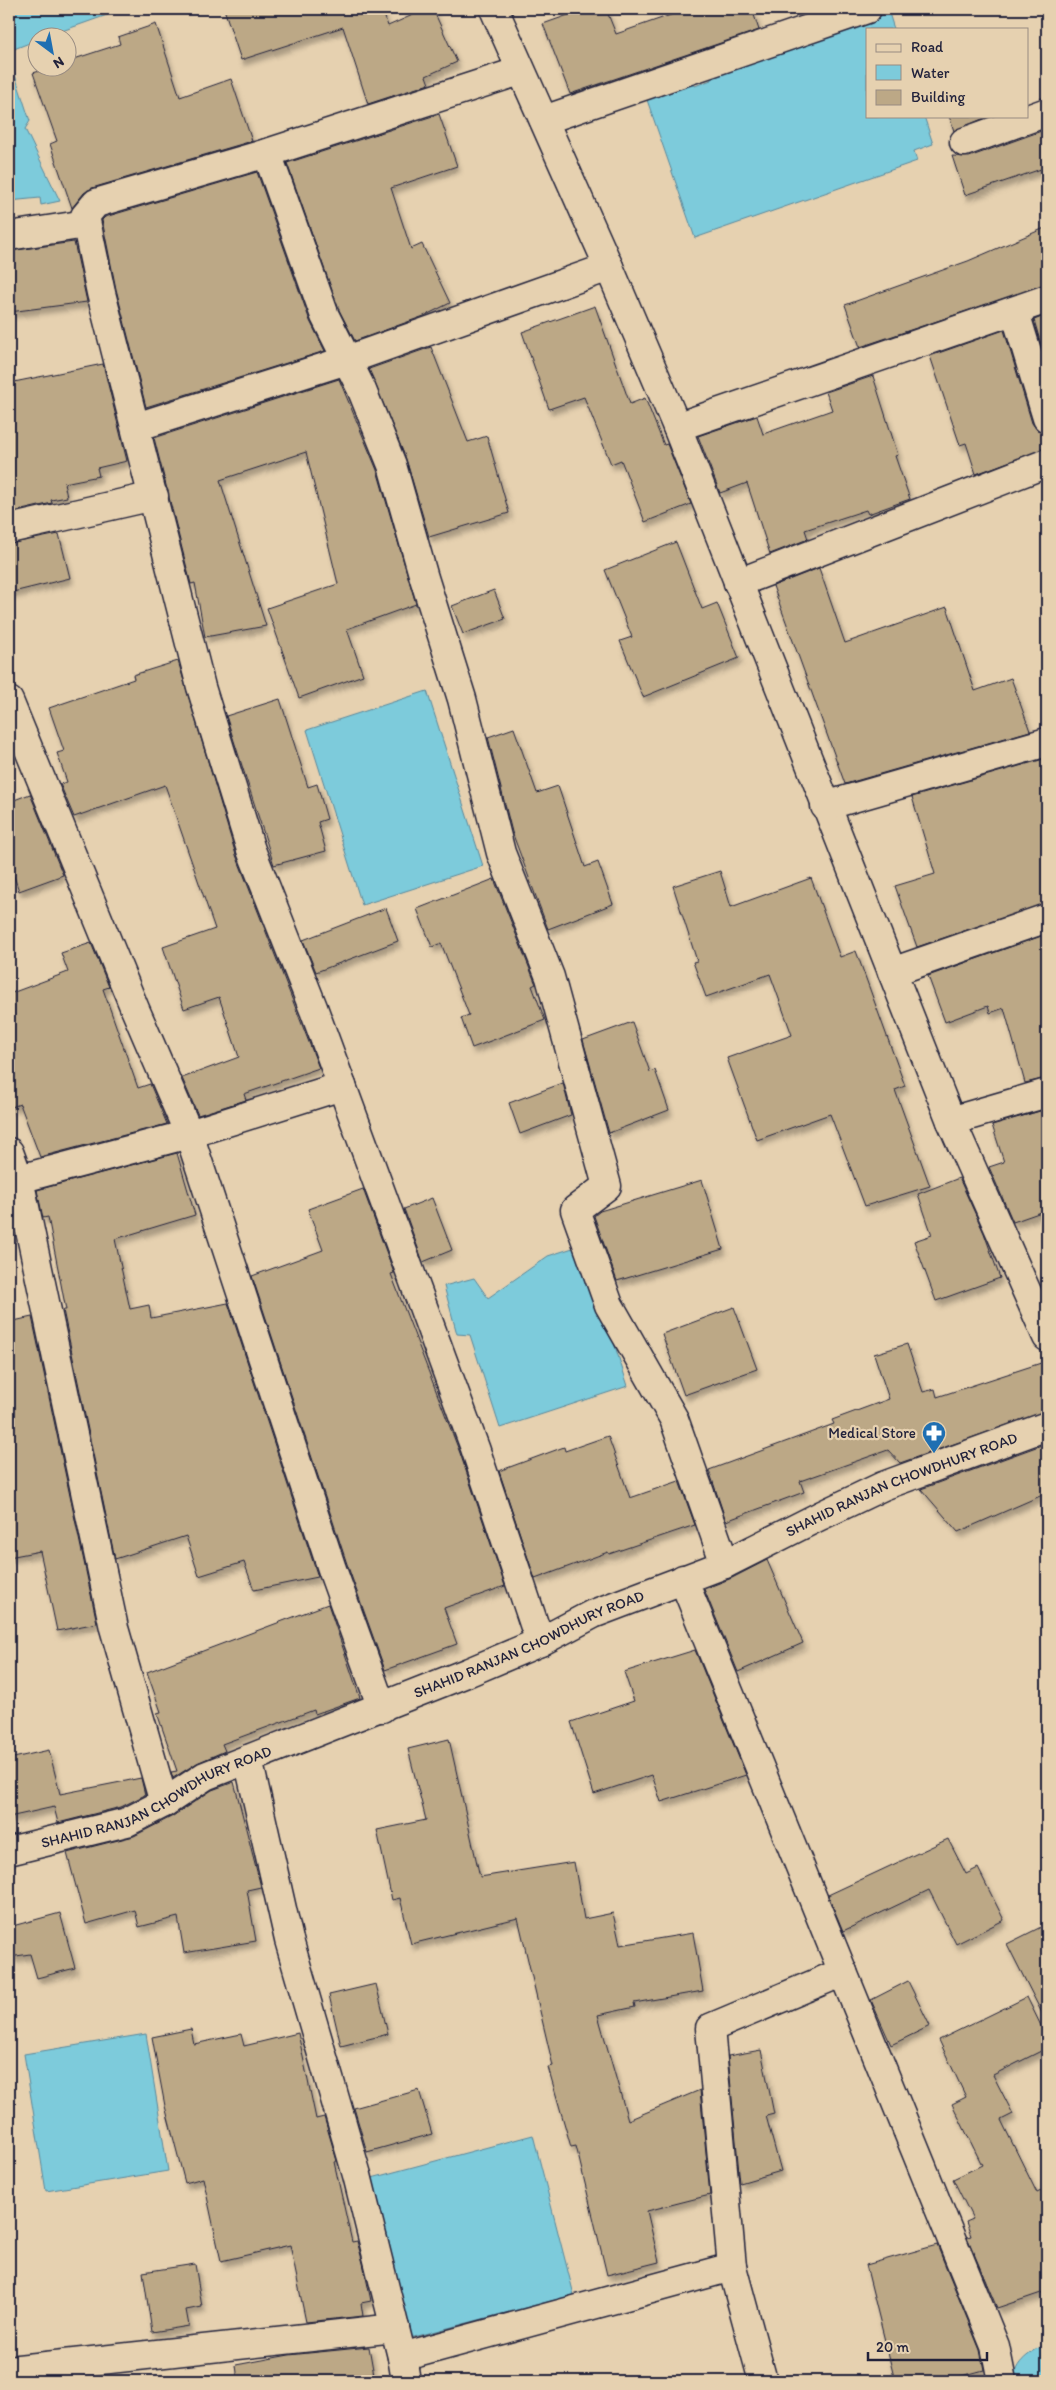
<svg xmlns="http://www.w3.org/2000/svg" width="1056" height="2390" font-family="Itim,sans-serif">
  <style>
    .water { fill: #7dcbdb; stroke: #59879b }
    .building { fill: #bca886; stroke: #22223b; filter: url(#shadow) }
    .lines { fill: none; stroke-linecap: round; stroke-linejoin: round }
    .minor-casing { stroke: #22223b; stroke-width: 31 }
    .minor { stroke: #e6d1b0; stroke-width: 28 }
    .labels { text-anchor: middle; dominant-baseline: central; stroke-width: 4.5; stroke-linejoin: round; paint-order: stroke }
    .poi-label { font-size: 15px; fill: #22223b; stroke: #e6d1b0; text-anchor: end }
    .street-label { font-size: 15px; fill: #22223b; stroke: #e6d1b0 }
  </style>
  <defs>
    <filter id="shadow"><feDropShadow dx="3" dy="5.5" stdDeviation="2.5" flood-color="#0004"/></filter>
  </defs>
  <rect width="100%" height="100%" fill="#e6d1b0"/>
  <filter id="ink" filterUnits="userSpaceOnUse"><feTurbulence type="fractalNoise" baseFrequency=".02" numOctaves="2"/><feDisplacementMap in="SourceGraphic" scale="10" xChannelSelector="R" yChannelSelector="G"/><feConvolveMatrix kernelMatrix="1 2 1 2 8 2 1 2 1" color-interpolation-filters="sRGB"/></filter>
  <g filter="url(#ink)">
    <g class="water">
      <polygon points="9,9 124,9 45,37 38,38 37,40 9,51"/>
      <polygon points="889,13 894,29 867,29 867,116 924,116 933,144 914,151 917,161 695,238 646,97 693,81 695,86 711,80 710,76"/>
      <polygon points="9,57 30,121 25,129 60,201 41,205 40,198 9,201"/>
      <polygon points="427,691 483,866 362,905 307,730"/>
      <polygon points="582,1245 628,1386 500,1428 470,1335 457,1334 444,1286 474,1278 488,1298 548,1256"/>
      <polygon points="146,2034 168,2171 46,2191 24,2054"/>
      <polygon points="533,2135 574,2295 410,2338 368,2179"/>
      <path d="M1047 2344V2381H1014C1013 2362 1032 2351 1047 2344Z"/>
    </g>
    <g class="building">
      <polygon points="224,9 382,9 388,26 426,9 433,9 457,62 426,76 429,84 368,104 343,27 241,60"/>
      <polygon points="585,9 606,9 616,34 688,9 752,9 759,30 570,94 543,24"/>
      <polygon points="156,24 180,97 231,79 252,141 92,188 84,193 72,208 50,144 57,141 33,73 49,68 68,68 68,61 120,44 118,37"/>
      <polygon points="439,114 457,166 391,188 411,249 422,244 450,303 424,316 355,341 339,310 287,163"/>
      <polygon points="949,116 989,116 954,131"/>
      <polygon points="1047,129 1047,167 965,195 952,156 969,157"/>
      <polygon points="257,172 310,321 325,351 146,407 116,289 102,220 105,217"/>
      <polygon points="1047,227 1047,284 860,347 845,305 968,261"/>
      <polygon points="74,242 87,302 9,312 9,251"/>
      <polygon points="595,306 630,404 645,398 664,445 667,444 691,504 645,522 621,460 611,464 584,397 549,409 522,332"/>
      <polygon points="1047,315 1047,365 1034,320"/>
      <polygon points="1004,330 1032,423 1037,430 1047,433 1047,448 976,474 966,443 960,445 930,356"/>
      <polygon points="431,347 468,442 487,436 509,513 429,537 406,459 369,369"/>
      <polygon points="103,364 127,461 97,468 99,476 64,483 67,497 51,500 52,503 9,513 9,383"/>
      <polygon points="873,376 898,455 895,456 910,499 868,514 866,510 805,530 808,539 770,554 747,483 720,493 698,436 757,416 763,434 832,410 826,392"/>
      <polygon points="339,379 377,470 416,604 347,629 363,675 299,698 267,608 338,584 306,452 220,480 266,626 205,637 195,583 191,584 154,438"/>
      <polygon points="59,534 70,578 9,593 9,544"/>
      <polygon points="676,542 702,609 717,603 739,658 643,697 620,641 632,637 605,570"/>
      <polygon points="819,568 845,643 947,607 975,691 1011,678 1030,731 845,784 773,586"/>
      <polygon points="494,590 505,619 463,634 452,606"/>
      <polygon points="178,661 236,855 319,1068 244,1094 246,1100 198,1115 182,1078 239,1057 219,997 184,1009 163,947 215,929 165,785 74,817 60,784 67,782 57,753 64,751 49,708 134,679 133,675"/>
      <polygon points="280,699 308,787 317,784 327,819 318,822 326,851 274,865 226,716"/>
      <polygon points="514,728 537,793 558,786 585,867 598,862 613,904 548,929 512,832 488,737"/>
      <polygon points="1047,758 1047,903 917,947 895,886 935,874 912,797"/>
      <polygon points="30,794 63,875 19,891 9,862 9,802"/>
      <polygon points="720,871 731,907 811,878 840,957 856,951 905,1086 895,1090 930,1186 865,1206 830,1114 757,1140 727,1058 792,1035 770,974 706,997 693,962 697,961 673,886"/>
      <polygon points="494,879 535,982 536,984 532,986 545,1020 472,1048 461,1018 469,1015 441,943 432,947 417,909"/>
      <polygon points="386,908 398,941 316,972 303,940"/>
      <polygon points="1047,934 1047,1078 1025,1083 1004,1008 990,1013 988,1006 945,1022 928,976"/>
      <polygon points="91,943 109,987 103,989 138,1088 150,1084 167,1124 40,1157 20,1104 9,1108 9,994 68,972 61,953"/>
      <polygon points="632,1022 650,1072 655,1070 669,1110 609,1133 583,1040"/>
      <polygon points="563,1083 571,1115 520,1134 509,1103"/>
      <polygon points="1047,1109 1047,1210 1013,1222 989,1167 1004,1162 992,1125"/>
      <polygon points="177,1153 195,1215 115,1239 130,1309 149,1305 151,1318 228,1303 318,1577 254,1590 244,1562 199,1576 186,1536 115,1559 63,1310 66,1310 48,1217 43,1218 37,1190"/>
      <polygon points="959,1178 984,1233 1000,1278 936,1301 914,1241 932,1235 918,1194"/>
      <polygon points="702,1180 723,1249 617,1281 594,1216 600,1211"/>
      <polygon points="363,1189 394,1273 391,1274 460,1453 505,1586 444,1608 457,1644 385,1670 347,1564 252,1276 323,1250 308,1209"/>
      <polygon points="432,1198 452,1250 423,1262 404,1209"/>
      <polygon points="734,1307 757,1369 684,1395 662,1334"/>
      <polygon points="32,1317 97,1623 57,1631 40,1551 9,1557 9,1322"/>
      <polygon points="907,1344 923,1392 935,1389 937,1397 1041,1363 1047,1383 1047,1411 900,1463 888,1450 800,1481 804,1492 726,1521 709,1470 834,1424 832,1420 889,1399 874,1354"/>
      <polygon points="608,1436 630,1498 679,1481 695,1525 609,1554 608,1552 535,1579 499,1471 564,1447 565,1451"/>
      <polygon points="1047,1443 1047,1493 958,1532 921,1489"/>
      <polygon points="767,1560 803,1643 738,1672 704,1589 732,1578"/>
      <polygon points="328,1604 360,1698 315,1714 314,1710 222,1744 225,1751 197,1763 173,1778 171,1772 177,1771 157,1713 161,1712 147,1672"/>
      <polygon points="695,1650 746,1775 661,1802 652,1775 594,1794 571,1722 634,1701 624,1672"/>
      <polygon points="449,1739 480,1877 574,1862 584,1919 613,1913 620,1945 693,1933 703,1991 634,2003 635,2007 598,2015 628,2120 700,2090 710,2195 647,2211 659,2262 607,2275 576,2146 571,2147 548,2067 553,2066 518,1918 411,1944 400,1898 392,1900 377,1830 426,1820 408,1749"/>
      <polygon points="49,1750 60,1794 141,1778 145,1795 121,1807 58,1823 54,1807 9,1817 9,1759"/>
      <polygon points="234,1782 261,1887 247,1890 256,1941 184,1953 178,1917 139,1927 135,1910 86,1924 67,1853 134,1836 173,1816 212,1790"/>
      <polygon points="948,1839 966,1874 978,1868 1004,1920 956,1944 929,1890 843,1931 828,1895"/>
      <polygon points="60,1913 75,1968 37,1978 30,1954 9,1957 9,1927"/>
      <polygon points="1047,1924 1047,2023 1007,1944"/>
      <polygon points="908,1981 930,2026 891,2045 871,2000"/>
      <polygon points="376,1984 388,2034 341,2046 329,1995"/>
      <polygon points="1027,1997 1047,2038 1047,2048 993,2075 1013,2114 1001,2120 1037,2193 1047,2188 1047,2291 997,2308 967,2237 971,2236 966,2222 973,2219 953,2179 982,2165 952,2104 966,2097 939,2040"/>
      <polygon points="191,2029 194,2044 241,2034 244,2046 298,2033 316,2119 324,2117 337,2161 334,2162 352,2242 357,2241 363,2263 371,2301 361,2303 363,2316 306,2322 290,2245 221,2261 203,2178 185,2183 165,2106 152,2037"/>
      <polygon points="761,2050 774,2114 766,2116 781,2171 740,2183 728,2056"/>
      <polygon points="419,2090 432,2134 367,2152 354,2108"/>
      <polygon points="937,2245 980,2350 984,2370 943,2381 895,2381 866,2265"/>
      <polygon points="195,2264 202,2307 186,2310 189,2326 152,2332 143,2272"/>
      <polygon points="369,2347 375,2381 238,2381 236,2365 289,2355"/>
    </g>
    <g class="lines">
      <g class="minor-casing">
        <g id="minor">
          <polyline points="494,9 609,267 677,427 951,1121 1047,1337"/>
          <polyline points="520,71 267,153 96,203 85,216 101,293 201,687 251,850 314,1010 475,1448 540,1642"/>
          <polyline points="544,120 867,9"/>
          <polyline points="964,142 1047,112"/>
          <polyline points="267,153 325,316 361,388 392,465 424,578 462,699 501,853 550,977 607,1186 575,1210 609,1305 674,1419 725,1564"/>
          <polyline points="9,236 86,224"/>
          <polyline points="1015,312 1047,418"/>
          <polyline points="136,427 347,360 609,267"/>
          <polyline points="677,427 1047,299"/>
          <polyline points="9,529 154,496"/>
          <polyline points="738,583 1047,463"/>
          <polyline points="9,701 135,1009 189,1134 332,1569 382,1708"/>
          <polyline points="825,806 1047,742"/>
          <polyline points="892,972 1047,918"/>
          <polyline points="951,1121 1047,1093"/>
          <polyline points="9,1152 19,1179"/>
          <polyline points="683,1579 995,2346 1002,2381"/>
          <polyline points="248,1759 289,1940 357,2175 402,2357 406,2381"/>
          <polyline points="164,1803 114,1628 19,1179 189,1134 342,1086"/>
          <path id="s1" d="M9 1851 127 1822 164 1803 205 1776 469 1672 540 1642 593 1614 725 1564 820 1516 883 1486 1047 1426"/>
          <polyline points="732,2267 710,2028 843,1972"/>
          <polyline points="402,2357 732,2267 763,2381"/>
          <polyline points="9,2370 395,2328"/>
        </g>
      </g>
      <use href="#minor" class="minor"/>
    </g>
  </g>
  <defs>
    <g id="pharmacy-pin" transform="scale(1.25)"><path d="M0 17L-7.5 6A9.5 9.5 0 1 1 7.5 6Z" fill="#1f6fb2" stroke="#e6d1b0"/><path d="M-2-6h4v4h4v4h-4v4h-4v-4h-4v-4h4Z" fill="#fff"/></g>
  </defs>
  <g fill-rule="evenodd">
    <use href="#pharmacy-pin" x="934" y="1433"/>
  </g>
  <g class="labels">
    <g class="poi-label">
      <text x="916" y="1433">Medical Store</text>
    </g>
    <g class="street-label">
      <text stroke="none"><textPath href="#s1" startOffset="968">SHAHID RANJAN CHOWDHURY ROAD</textPath></text>
      <text stroke="none"><textPath href="#s1" startOffset="562">SHAHID RANJAN CHOWDHURY ROAD</textPath></text>
      <text stroke="none"><textPath href="#s1" startOffset="158">SHAHID RANJAN CHOWDHURY ROAD</textPath></text>
    </g>
  </g>
  <rect width="1056" height="2390" fill="none" stroke="#e6d1b0" stroke-width="30"/>
  <rect x="15" y="15" width="1026" height="2360" fill="none" stroke="#22223b" stroke-width="2" filter="url(#ink)"/>
  <rect x="866" y="28" width="162" height="90" fill="#e6d1b0" stroke="#988b81"/>
  <rect x="876" y="44" width="25" height="8" fill="#e6d1b0" stroke="#988b81"/>
  <text x="911" y="52" font-size="15" fill="#22223b">Road</text>
  <rect x="876" y="65" width="25" height="15" fill="#7dcbdb" stroke="#988b81"/>
  <text x="911" y="78" font-size="15" fill="#22223b">Water</text>
  <rect x="876" y="90" width="25" height="15" fill="#bca886" stroke="#988b81"/>
  <text x="911" y="102" font-size="15" fill="#22223b">Building</text>
  <g transform="translate(52 52) rotate(148)"><circle r="24" fill="#e6d1b0" stroke="#988b81"/>
  <path d="M0-4L9 19L0 12L-9 19Z" fill="#1f6fb2"/>
  <text y="-8" font-size="14" font-weight="bold" text-anchor="middle" fill="#22223b">N</text>
  </g>
  <path d="M868 2352v8h119v-8" fill="none" stroke="#22223b" stroke-width="2.5"/>
  <text x="876" y="2352" font-size="15" fill="#22223b" stroke="#e6d1b0" stroke-width="4" paint-order="stroke">20 m</text>
</svg>
